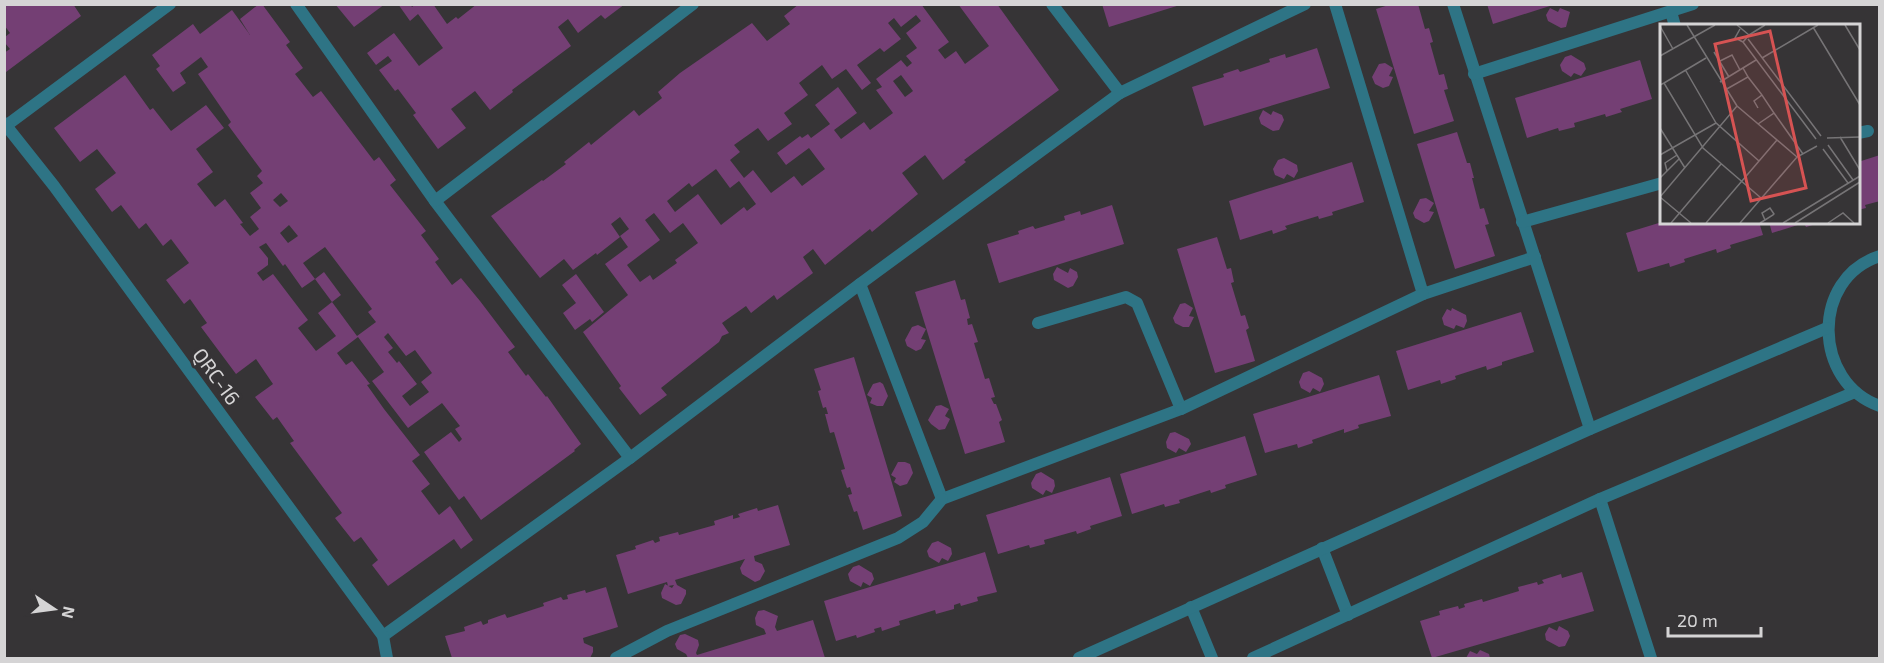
<svg xmlns="http://www.w3.org/2000/svg" width="1884" height="663" font-family="'Exo 2',sans-serif">
  <style>
    .building { fill: #743f74; fill-rule: evenodd }
    .lines { fill: none; stroke-linecap: round; stroke-linejoin: round }
    .minor { stroke: #2e7485; stroke-width: 12 }
    .tertiary { stroke: #2e7485; stroke-width: 12 }
    .labels { text-anchor: middle; dominant-baseline: central; stroke-width: 6; stroke-linejoin: round; paint-order: stroke }
    .street-label { font-size: 20px; fill: #d5d4d5; stroke: #363436 }
    .inset-road { fill: none; stroke: #767476; stroke-width: 1.5 }
    .view { fill: #d65353; fill-opacity: 0.15; stroke: #d65353; stroke-width: 3 }
    .inset-edge { fill: none; stroke: #d5d4d5; stroke-width: 3 }
  </style>
  <rect width="100%" height="100%" fill="#363436"/>
  <g class="building">
    <polygon points="4,4 73,4 81,16 6,72 4,53 10,49 5,43 5,37 10,33 4,25"/>
    <path d="M259 4H262L290 42 286 45 303 68 295 74 313 97 321 91 374 161 379 157 396 180 390 185 426 231 421 235 439 259 435 262 452 285 461 278 480 301 515 347 508 352 526 376 528 374 546 397 547 396 581 444 574 450 575 451 481 520 464 496 459 500 424 452 451 432 459 442 462 439 455 429 460 426 442 403 408 428 372 381 384 372 358 337 337 353 346 365 352 361 370 384 367 385 384 409 420 455 412 461 430 484 421 491 439 515 450 506 473 540 461 549 454 539 388 586 372 565 378 560 361 537 354 542 335 518 342 513 290 443 294 441 277 417 273 420 255 397 273 384 256 359 236 374 201 327 207 323 190 299 184 304 166 280 189 263 171 239 163 246 146 223 139 229 121 205 112 212 95 189 116 173 97 149 80 162 54 128 125 75 150 110 153 108 171 131 206 105 224 128 196 149 213 172 197 184 215 207 225 199 243 223 240 224 250 236 259 229 250 217 261 208 250 193 263 183 257 176 262 171 228 125 231 122 198 74 208 67 201 57 180 73 186 83 173 92 156 69 160 66 152 55 193 24 200 34 232 10 250 35 240 19ZM281 193 288 201 280 207 273 200ZM289 225 298 236 288 243 280 233ZM266 243 283 266 285 264 302 288 315 279 303 263 325 247 372 309 368 312 376 322 357 336 332 302 318 313 336 336 316 351 298 328 308 320 273 274 263 281 257 273 268 265V258L259 247ZM388 333 406 356 415 350 432 373 421 382 429 392 410 406 402 396 417 384 399 361 397 363 388 352 393 348 384 337Z"/>
    <polygon points="335,4 385,4 354,27"/>
    <polygon points="398,4 410,4 412,7 416,4 433,4 447,24 456,17 458,19 477,4 625,4 605,19 601,15 578,33 568,19 558,27 571,46 512,90 513,92 490,110 475,91 451,109 466,128 438,149 413,115 416,113 398,89 395,91 379,70 392,61 388,56 376,65 367,53 394,33 419,66 443,48 418,14 410,21"/>
    <path d="M799 4H921L949 42 938 50 945 59 956 51 965 64 989 46 958 4H997L1059 90 964 160 966 162 943 180 925 155 902 173 918 194 872 232 870 229 825 265 813 249 803 257 813 273 777 300 774 295 751 313 746 306 722 323 729 333 722 336 719 342 661 388 667 395 640 415 619 388 621 386 583 332 628 295 605 264 628 247 620 236 629 229 620 217 611 224 620 237 597 255 596 253 573 270 564 259 540 278 491 216 542 180 543 181 566 164 564 162 589 142 591 145 634 110 639 116 662 98 658 92 680 73 752 23 767 41 790 24 784 16ZM916 15 921 21 906 33 917 48 906 56 912 63 907 67 901 60 876 79 882 87 876 90 893 113 870 130 864 122 841 139 834 130 857 113 838 87 815 105 830 124 811 138 808 134 802 138 800 136 777 153 786 165 809 148 825 169 802 186 794 176 771 193 753 170 744 178 730 160 740 152 734 145 758 128 768 141 792 124 784 113 808 95 799 83 822 65 832 79 846 69 862 90 871 83 857 65 880 48 884 52 901 39 888 23 894 18 901 27ZM901 75 913 91 905 97 893 81ZM716 169 730 188 739 181 756 204 747 211 744 207 721 225 698 194 675 212 667 201 689 183 692 187ZM654 213 670 233 683 223 698 243 675 260 677 263 653 280 650 275 640 282 627 265 660 240 645 220Z"/>
    <polygon points="1102,4 1180,4 1180,5 1109,27"/>
    <polygon points="1392,4 1418,4 1425,29 1429,28 1433,42 1430,43 1439,75 1444,74 1448,89 1444,90 1454,121 1414,134 1376,9"/>
    <polygon points="1487,4 1552,4 1553,5 1493,24"/>
    <polygon points="1550,8 1558,12 1560,8 1570,12 1566,27 1561,28 1548,21 1546,15"/>
    <polygon points="1317,48 1330,88 1204,126 1192,87 1224,77 1223,74 1238,69 1240,72 1270,62 1269,59 1285,54 1286,58"/>
    <polygon points="1571,55 1584,63 1586,69 1581,76 1574,73 1571,77 1562,71 1560,65 1565,57"/>
    <polygon points="1640,60 1652,99 1620,109 1622,112 1606,117 1605,114 1574,123 1575,127 1559,131 1558,128 1527,138 1515,98"/>
    <polygon points="1385,63 1393,68 1389,76 1393,77 1389,86 1383,88 1375,84 1372,77 1379,64"/>
    <polygon points="1263,110 1271,115 1273,111 1282,115 1284,120 1279,130 1273,131 1261,124 1259,118"/>
    <polygon points="1457,132 1467,163 1470,163 1474,178 1472,178 1480,209 1484,208 1489,224 1485,225 1495,256 1455,269 1417,144"/>
    <polygon points="1880,155 1880,201 1865,205 1866,208 1858,210 1858,162"/>
    <polygon points="1284,158 1297,165 1298,171 1294,178 1287,174 1284,179 1275,175 1273,169 1278,160"/>
    <polygon points="1352,162 1364,202 1332,212 1333,215 1319,219 1318,216 1285,226 1287,229 1273,234 1272,230 1240,240 1229,201"/>
    <polygon points="1426,198 1434,203 1429,211 1434,212 1429,221 1424,223 1415,218 1413,213 1420,199"/>
    <polygon points="1112,205 1124,244 999,283 987,244 1019,234 1018,231 1033,226 1035,229 1065,220 1064,216 1080,211 1081,215"/>
    <polygon points="1662,222 1759,222 1763,235 1730,245 1731,248 1717,253 1716,249 1684,259 1685,262 1670,267 1669,263 1638,272 1626,233"/>
    <polygon points="1769,222 1819,222 1819,223 1806,227 1804,223 1772,233"/>
    <polygon points="1217,237 1227,269 1231,268 1234,282 1231,283 1241,316 1245,315 1249,328 1246,330 1255,361 1215,373 1177,249"/>
    <polygon points="1057,267 1068,273 1070,268 1077,272 1078,277 1073,286 1068,288 1054,280 1053,274"/>
    <polygon points="324,272 341,295 332,302 315,279"/>
    <polygon points="576,274 604,312 592,322 590,319 575,330 563,313 576,303 562,285"/>
    <polygon points="955,280 961,300 965,299 970,318 967,319 968,325 972,324 978,342 974,343 985,379 989,378 995,397 991,398 994,404 996,404 1002,420 999,422 1005,442 965,454 915,292"/>
    <polygon points="1185,303 1193,308 1189,316 1194,317 1189,327 1183,327 1175,323 1173,318 1180,304"/>
    <polygon points="1452,308 1466,315 1467,321 1464,328 1456,325 1454,329 1444,325 1442,318 1447,309 1451,311"/>
    <polygon points="1521,312 1534,352 1502,362 1502,365 1487,370 1486,366 1455,376 1456,379 1441,384 1440,380 1408,390 1396,351"/>
    <polygon points="918,325 926,329 921,339 926,340 921,349 916,351 907,346 905,340 912,327"/>
    <polygon points="854,357 902,516 863,530 857,511 854,512 848,495 852,494 850,487 847,488 841,470 845,469 834,432 830,433 825,414 828,414 826,407 823,408 818,391 821,390 814,369"/>
    <polygon points="1309,371 1322,378 1324,384 1320,392 1313,388 1310,393 1301,388 1299,382 1303,373"/>
    <polygon points="1379,375 1391,416 1358,425 1359,428 1344,433 1344,429 1312,440 1313,443 1298,448 1297,444 1265,453 1253,414"/>
    <polygon points="880,382 883,384 888,396 883,406 877,406 870,403 872,398 867,395 873,384"/>
    <polygon points="941,405 949,409 945,416 950,419 945,429 939,430 931,424 928,420 936,406"/>
    <polygon points="1175,432 1189,439 1191,444 1186,452 1179,448 1176,453 1167,448 1166,442 1170,433"/>
    <polygon points="1245,436 1257,475 1225,485 1226,488 1211,493 1210,490 1179,500 1180,503 1165,507 1164,504 1132,514 1120,474"/>
    <polygon points="898,462 905,462 910,464 913,473 907,484 900,486 894,482 896,478 891,475"/>
    <polygon points="1041,472 1054,480 1055,486 1052,493 1046,490 1043,495 1032,488 1031,483 1036,474"/>
    <polygon points="1110,477 1122,516 1090,526 1091,529 1077,534 1076,531 1044,540 1045,544 1030,548 1029,545 998,554 986,515"/>
    <polygon points="778,505 790,545 754,556 755,561 762,564 765,571 760,580 755,582 742,574 740,568 745,559 675,580 677,585 686,590 686,594 681,604 676,605 662,598 661,593 665,584 672,588 674,585 668,586 667,582 628,594 616,555 636,549 635,546 653,540 655,543 660,541 659,537 678,532 679,535 715,525 714,521 733,515 733,519 740,517 738,514 757,508 758,511"/>
    <polygon points="938,541 951,548 952,554 948,561 942,558 939,563 929,557 927,551 932,543"/>
    <polygon points="985,552 997,592 977,597 978,601 961,606 960,603 954,605 954,609 936,614 935,610 899,621 900,625 882,631 881,627 874,629 875,632 857,638 856,635 836,641 824,601"/>
    <polygon points="859,565 872,573 874,579 870,586 863,582 861,587 850,581 848,574 853,567"/>
    <polygon points="1582,572 1594,611 1432,658 1420,621 1440,615 1439,611 1458,606 1459,609 1465,607 1464,604 1482,599 1483,602 1519,591 1518,587 1537,582 1538,585 1544,583 1542,580 1561,574 1562,578"/>
    <polygon points="606,587 618,627 583,638 584,643 593,647 593,652 590,658 452,658 445,636 465,631 464,627 481,621 483,625 488,623 488,620 505,614 507,618 544,606 543,603 561,597 563,600 568,599 567,595 585,590 586,593"/>
    <polygon points="764,610 778,616 775,627 777,631 813,620 825,658 688,658 686,654 677,649 675,644 680,635 685,634 698,640 699,645 696,653 697,655 766,634 764,629 756,625 755,618 758,611"/>
    <polygon points="1559,626 1568,631 1570,636 1565,646 1559,647 1546,640 1545,634 1549,627 1557,631"/>
    <polygon points="1480,650 1489,654 1490,658 1466,658 1470,651 1477,654"/>
  </g>
  <g class="lines">
    <g class="minor">
      <polyline points="296,4 435,201 630,458"/>
      <polyline points="1335,4 1423,294 1535,257"/>
      <polyline points="1453,4 1590,429"/>
      <polyline points="1671,12 1675,26"/>
      <polyline points="1474,74 1693,4"/>
      <polyline points="1120,93 1305,4"/>
      <polyline points="7,125 170,4"/>
      <polyline points="1858,133 1868,131"/>
      <polyline points="435,201 693,4"/>
      <polyline points="1522,222 1662,183"/>
      <path d="M1880 256C1810 278 1813 383 1880 406"/>
      <polyline points="860,284 942,499 1181,409 1137,303 1126,297 1038,323"/>
      <polyline points="1181,409 1423,294"/>
      <polyline points="1600,499 1651,658"/>
      <polyline points="1322,548 1348,615"/>
      <polyline points="1191,607 1212,658"/>
      <polyline points="383,636 630,458 860,284 1120,93 1052,4"/>
      <polyline points="616,658 667,631 898,538 923,522 942,499"/>
      <polyline points="1079,658 1590,429 1827,328"/>
      <polyline points="1253,658 1600,499 1855,392"/>
    </g>
    <polyline class="tertiary" points="4,123 54,186 383,636 387,658"/>
  </g>
  <g class="labels">
    <g class="street-label">
      <text transform="translate(217 376) rotate(54)">QRC-16</text>
    </g>
  </g>
  <g transform="translate(1660 24)">
    <rect width="200" height="200" fill="#363436"/>
    <path class="inset-road" d="M27 1 77 82M77 1 89 11 83 18 75 14 80 5M185 1 200 26M0 2 13 25M153 3 200 81M89 11 105 1M88 15 161 112M83 18 156 115M54 28 69 53M0 32 55 1M102 34 158 1M60 37 72 31 80 46M26 47 56 99M88 53 102 71M60 58 96 36M4 59 46 34M0 61 4 59 43 124 101 174M65 66 88 53 83 44M98 84 94 77 102 71 114 89 98 100M114 89 143 130M0 104 25 144M180 113 200 146M167 114 200 113M168 121 193 156M163 125 188 159M0 131 56 99 99 137M7 147 5 139 17 131M0 154 19 135M0 173 77 82 137 133M0 173 31 199M11 199 61 140M46 199 117 116M80 199 137 133 157 122M100 199 105 196 113 191 114 190 110 184 102 189 105 196M123 199 200 152M135 199 200 158M168 199 183 189 194 199"/>
    <path class="view" d="M110 7 146 164 91 177 55 20Z"/>
    <rect width="200" height="200" class="inset-edge"/>
  </g>
  <rect width="1884" height="663" fill="none" stroke="#d5d4d5" stroke-width="12"/>
  <g transform="translate(54 609) rotate(103)" stroke="#363436" stroke-width="4.5" paint-order="stroke">
  <path d="M0-4.5L10 22L0 15L-10 22Z" fill="#d5d4d5"/>
  <text y="-9" font-size="16" font-weight="bold" text-anchor="middle" fill="#d5d4d5">N</text>
  </g>
  <path d="M1668 627v9h93v-9" fill="none" stroke="#d5d4d5" stroke-width="3"/>
  <text x="1677" y="627" font-size="18" fill="#d5d4d5" stroke="#363436" stroke-width="4.5" paint-order="stroke">20 m</text>
</svg>
